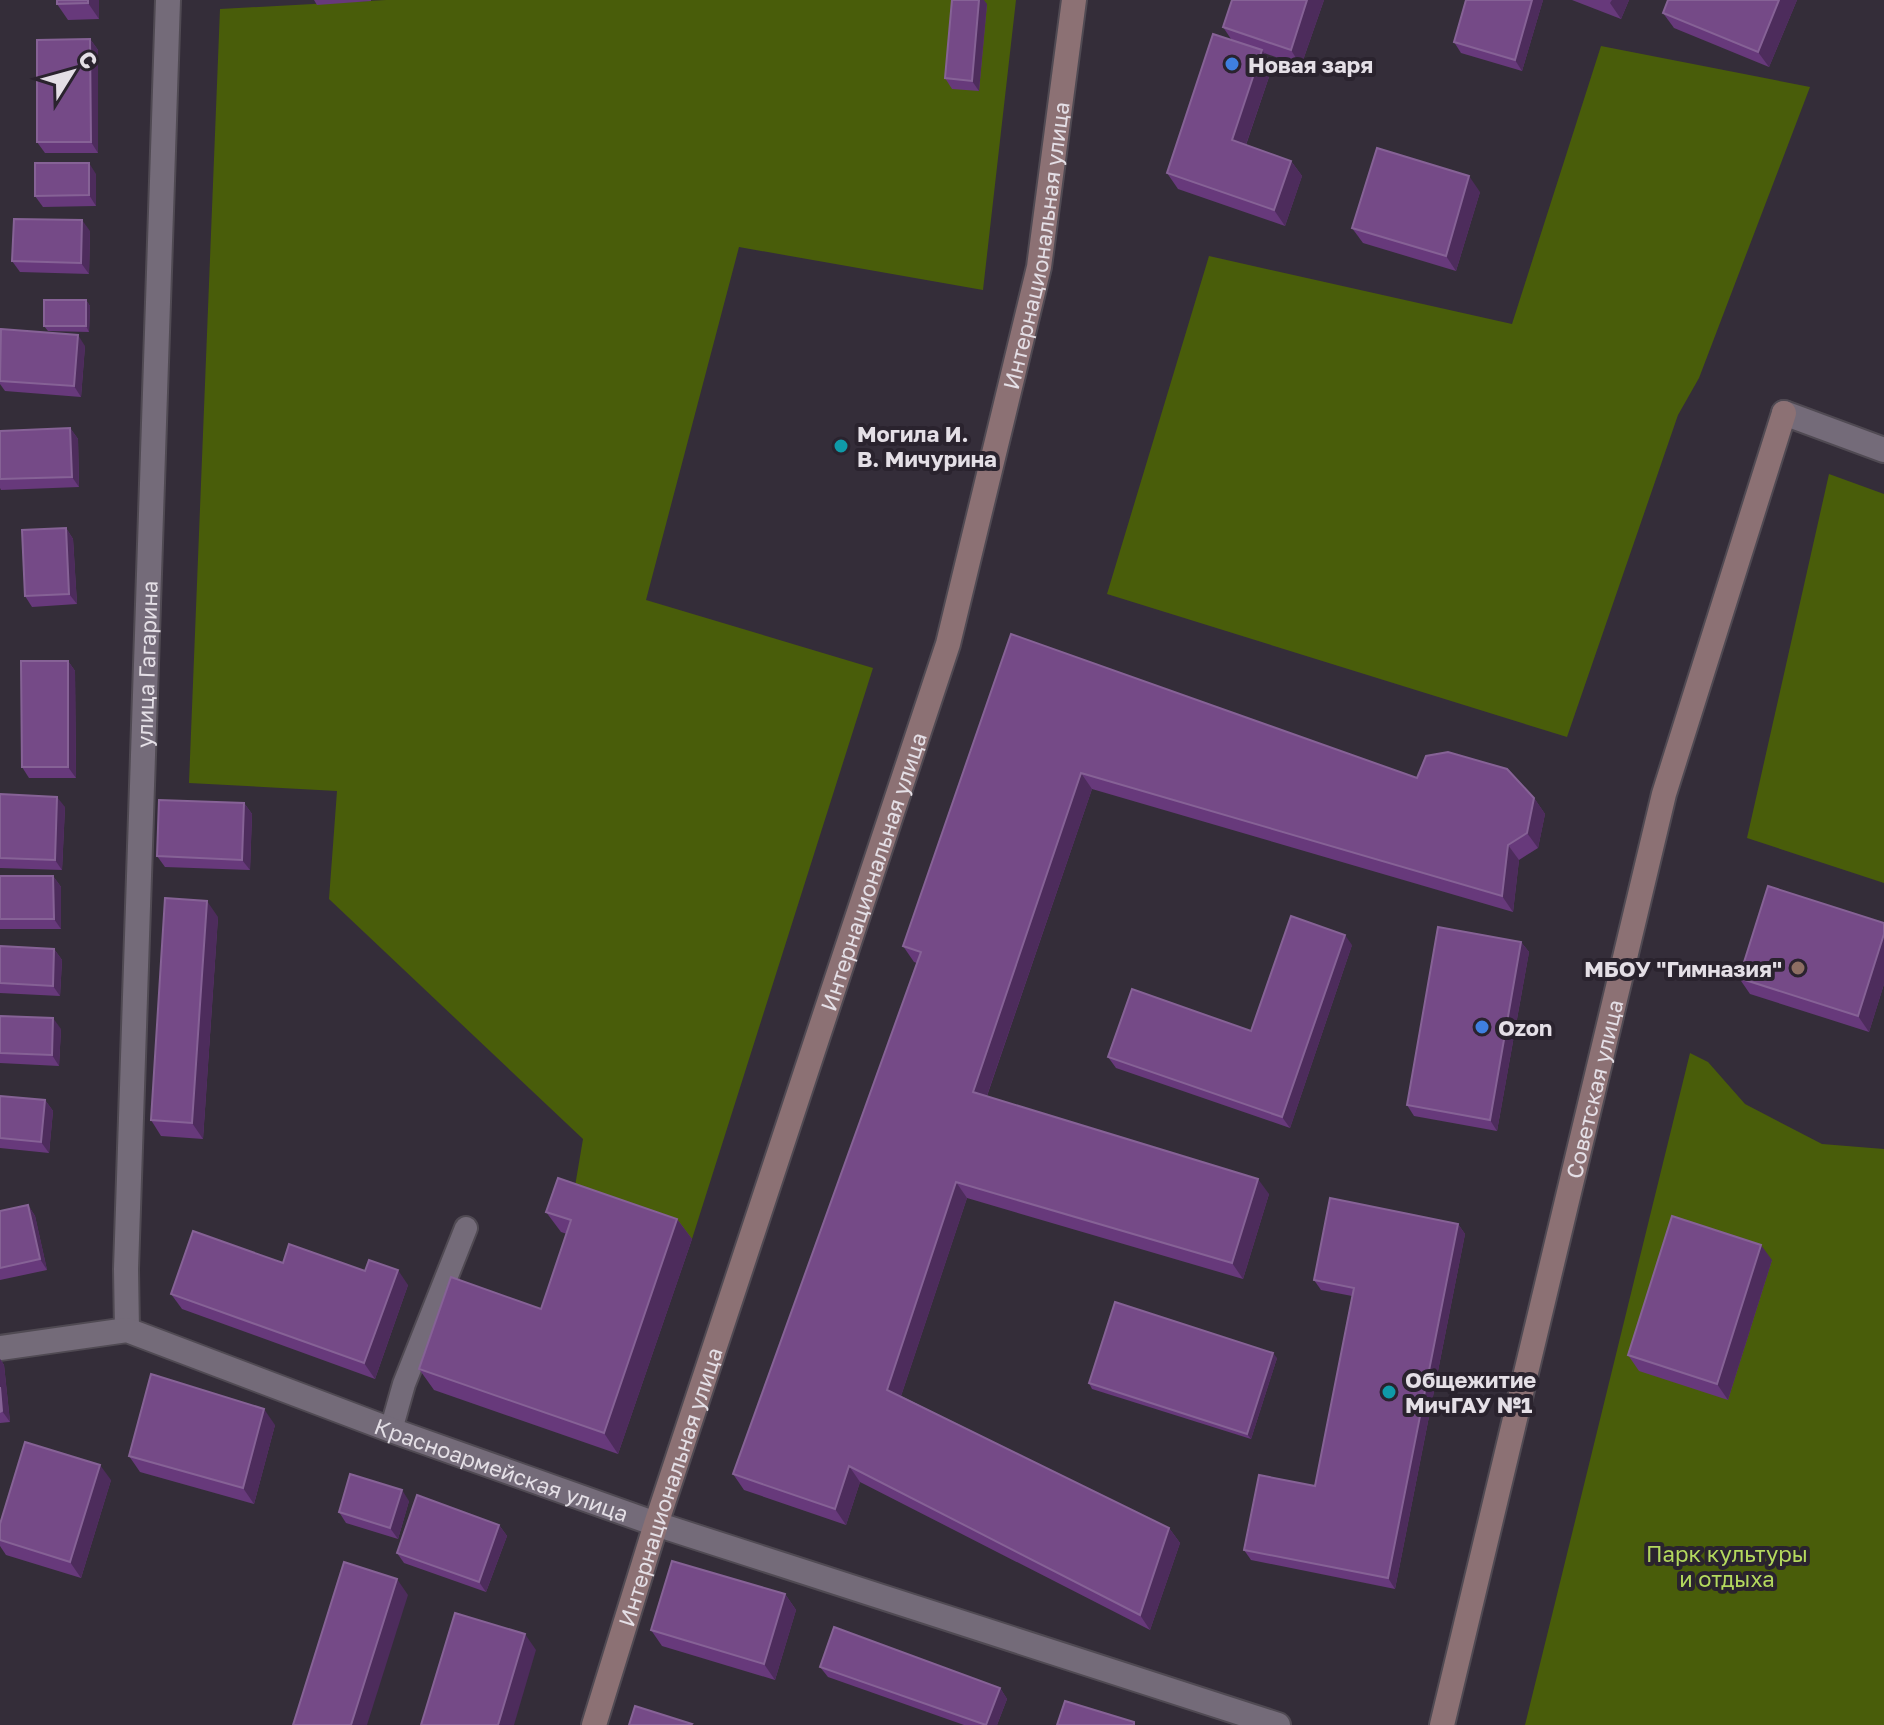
<svg xmlns="http://www.w3.org/2000/svg" width="1884" height="1725" font-family="'Golos Text',sans-serif">
  <style>
    .green { fill: #495d0a }
    .lines { fill: none; stroke-linecap: round; stroke-linejoin: round }
    .service-casing { stroke: #504a53; stroke-width: 26 }
    .minor-casing { stroke: #504a53; stroke-width: 28 }
    .secondary-casing { stroke: #504a53; stroke-width: 28 }
    .service { stroke: #746b79; stroke-width: 22 }
    .minor { stroke: #746b79; stroke-width: 24 }
    .secondary { stroke: #8c7174; stroke-width: 24 }
    .wall { fill: #67397b }
    .shaded-wall { fill: #4d2c5c }
    .building { fill: #754a87; stroke: #866296; stroke-width: 2 }
    .shop-dot { fill: #3f7fe0; stroke: #2a232e; stroke-width: 3 }
    .culture-dot { fill: #0f9aa8; stroke: #2a232e; stroke-width: 3 }
    .education-dot { fill: #8d6e63; stroke: #2a232e; stroke-width: 3 }
    .labels { text-anchor: middle; dominant-baseline: central; stroke-width: 8; stroke-linejoin: round; paint-order: stroke }
    .poi-label { font-size: 22px; font-weight: bold; fill: #e4dfe6; stroke: #2a232e; text-anchor: start }
    .street-label { font-size: 22px; fill: #e4dfe6; stroke: #2a232e }
    .park-label { font-size: 22px; fill: #b4d95e; stroke: #2a232e }
  </style>
  <rect width="100%" height="100%" fill="#342d39"/>
  <g class="green">
    <polygon points="386,0 1016,0 983,290 739,247 646,600 873,668 692,1239 573,1198 583,1139 329,899 337,791 189,783 220,9"/>
    <polygon points="1601,46 1810,87 1699,378 1678,415 1567,737 1107,594 1209,256 1512,324"/>
    <polygon points="1829,474 1884,494 1884,883 1747,838"/>
    <polygon points="1690,1053 1708,1062 1745,1104 1822,1144 1884,1149 1884,1725 1525,1725"/>
  </g>
  <g class="lines">
    <g class="service-casing">
      <polyline id="service" points="391,1430 404,1384 466,1228"/>
    </g>
    <g class="minor-casing">
      <g id="minor">
        <polyline points="1784,413 1884,450"/>
        <path id="s1" d="M127 1330 126 1269 168 0"/>
        <path id="s2" d="M0 1348 127 1330 391 1430 656 1524 1278 1725"/>
      </g>
    </g>
    <g class="secondary-casing">
      <g id="secondary">
        <path id="s3" d="M594 1725 656 1524 948 644 1039 267 1074 0"/>
        <path id="s4" d="M1442 1725 1664 794 1784 413"/>
      </g>
    </g>
    <use href="#service" class="service"/>
    <use href="#minor" class="minor"/>
    <use href="#secondary" class="secondary"/>
  </g>
  <g class="wall">
    <polygon points="99,0 99,19 68,20 57,4"/>
    <polygon points="314,0 371,0 371,1 317,5"/>
    <polygon points="1324,0 1301,66 1264,53 1273,65 1246,145 1291,161 1302,176 1285,226 1178,189 1167,173 1231,39 1223,27"/>
    <polygon points="1466,0 1543,0 1522,71 1461,53 1454,42"/>
    <polygon points="1572,0 1629,0 1621,19"/>
    <polygon points="1797,0 1769,67 1674,28 1663,13"/>
    <polygon points="987,4 979,91 952,89 945,78"/>
    <polygon points="90,39 98,50 98,153 45,153 37,142"/>
    <polygon points="96,174 96,206 43,207 35,196"/>
    <polygon points="1480,192 1456,271 1363,243 1352,228"/>
    <polygon points="90,231 89,274 20,272 12,261"/>
    <polygon points="86,300 90,306 89,332 48,331 44,326"/>
    <polygon points="0,345 85,346 81,397 5,391 0,384"/>
    <polygon points="70,428 78,439 79,487 1,490 0,488 0,431"/>
    <polygon points="66,528 73,539 77,604 32,607 25,596"/>
    <polygon points="1011,634 1417,778 1534,798 1545,814 1538,848 1519,860 1513,912 1092,789 987,1096 1269,1194 1243,1279 967,1198 901,1396 1169,1528 1180,1543 1150,1630 860,1482 846,1525 744,1490 733,1474 917,963 914,962 903,946"/>
    <polygon points="68,661 75,671 76,778 29,778 22,767"/>
    <polygon points="0,794 65,807 62,870 0,868"/>
    <polygon points="244,803 252,814 250,870 165,867 157,856"/>
    <polygon points="0,876 53,876 61,887 61,929 0,929"/>
    <polygon points="218,917 203,1139 161,1136 151,1120"/>
    <polygon points="1884,923 1884,984 1869,1032 1750,994 1739,978"/>
    <polygon points="1521,942 1529,952 1497,1131 1414,1116 1407,1105"/>
    <polygon points="1352,945 1290,1128 1116,1068 1108,1057 1251,1031"/>
    <polygon points="0,946 54,949 62,960 60,996 0,993"/>
    <polygon points="0,1016 61,1029 59,1066 0,1063"/>
    <polygon points="0,1096 45,1100 53,1111 49,1153 0,1148"/>
    <polygon points="28,1205 35,1216 47,1270 0,1280 0,1211"/>
    <polygon points="546,1212 677,1219 692,1239 618,1454 434,1390 419,1369 541,1309 567,1234 561,1232"/>
    <polygon points="1458,1224 1465,1234 1395,1589 1251,1560 1244,1550 1315,1486 1352,1296 1321,1290 1314,1280"/>
    <polygon points="1772,1260 1728,1400 1639,1371 1628,1355"/>
    <polygon points="283,1263 365,1271 408,1285 375,1379 182,1309 171,1294"/>
    <polygon points="1277,1358 1251,1439 1092,1389 1089,1383"/>
    <polygon points="0,1359 4,1365 10,1422 0,1423"/>
    <polygon points="275,1425 254,1504 140,1472 129,1456"/>
    <polygon points="111,1480 81,1578 6,1555 0,1546 0,1524"/>
    <polygon points="409,1501 398,1539 346,1523 339,1512"/>
    <polygon points="499,1525 507,1536 486,1592 404,1563 397,1553"/>
    <polygon points="785,1594 796,1610 775,1680 662,1646 651,1630"/>
    <polygon points="820,1667 1000,1688 1007,1699 997,1725 964,1725 828,1677"/>
  </g>
  <g class="shaded-wall">
    <polygon points="88,0 99,0 99,19 88,3"/>
    <polygon points="979,0 984,0 987,4 979,91 972,81"/>
    <polygon points="1307,0 1324,0 1301,66 1291,50"/>
    <polygon points="1532,0 1543,0 1522,71 1515,60"/>
    <polygon points="1612,0 1629,0 1621,19 1610,3"/>
    <polygon points="1779,0 1797,0 1769,67 1758,52"/>
    <polygon points="90,39 98,50 98,153 91,142"/>
    <polygon points="1262,50 1273,65 1242,156 1232,140"/>
    <polygon points="1291,161 1302,176 1285,226 1274,210"/>
    <polygon points="89,163 96,174 96,206 89,195"/>
    <polygon points="1469,176 1480,192 1456,271 1446,256"/>
    <polygon points="82,220 90,231 89,274 81,263"/>
    <polygon points="86,300 90,306 89,332 86,326"/>
    <polygon points="78,335 85,346 81,397 74,386"/>
    <polygon points="70,428 78,439 79,487 72,477"/>
    <polygon points="66,528 73,539 77,604 69,594"/>
    <polygon points="68,661 75,671 76,778 68,767"/>
    <polygon points="1081,773 1092,789 983,1107 973,1092"/>
    <polygon points="57,797 65,807 62,870 55,860"/>
    <polygon points="1534,798 1545,814 1538,848 1527,833"/>
    <polygon points="244,803 252,814 250,870 242,860"/>
    <polygon points="1508,845 1519,860 1513,912 1502,896"/>
    <polygon points="53,876 61,887 61,929 54,919"/>
    <polygon points="207,901 218,917 203,1139 192,1123"/>
    <polygon points="1884,934 1884,984 1869,1032 1858,1016"/>
    <polygon points="1345,935 1352,945 1290,1128 1282,1117"/>
    <polygon points="1521,942 1529,952 1497,1131 1490,1120"/>
    <polygon points="54,949 62,960 60,996 53,986"/>
    <polygon points="53,1018 61,1029 59,1066 52,1055"/>
    <polygon points="45,1100 53,1111 49,1153 41,1142"/>
    <polygon points="1258,1179 1269,1194 1243,1279 1232,1263"/>
    <polygon points="956,1182 967,1198 898,1405 887,1390"/>
    <polygon points="28,1205 35,1216 47,1270 40,1259"/>
    <polygon points="677,1219 692,1239 618,1454 604,1433"/>
    <polygon points="1458,1224 1465,1234 1395,1589 1388,1578"/>
    <polygon points="1761,1245 1772,1260 1728,1400 1717,1384"/>
    <polygon points="398,1270 408,1285 375,1379 364,1363"/>
    <polygon points="1273,1353 1277,1358 1251,1439 1247,1434"/>
    <polygon points="0,1359 4,1365 10,1422 2,1411 0,1387"/>
    <polygon points="264,1409 275,1425 254,1504 243,1488"/>
    <polygon points="100,1465 111,1480 81,1578 70,1562"/>
    <polygon points="849,1466 860,1482 846,1525 835,1509"/>
    <polygon points="402,1490 409,1501 398,1539 390,1528"/>
    <polygon points="499,1525 507,1536 486,1592 479,1582"/>
    <polygon points="1169,1528 1180,1543 1150,1630 1140,1615"/>
    <polygon points="397,1579 408,1595 367,1725 351,1725"/>
    <polygon points="785,1594 796,1610 775,1680 764,1664"/>
    <polygon points="525,1634 536,1650 514,1725 498,1725"/>
    <polygon points="1000,1688 1007,1699 997,1725 986,1725"/>
  </g>
  <g class="building">
    <polygon points="57,0 88,0 88,3 57,4"/>
    <polygon points="952,0 979,0 972,81 945,78"/>
    <polygon points="1232,0 1307,0 1291,50 1223,27"/>
    <polygon points="1466,0 1532,0 1515,60 1454,42"/>
    <polygon points="1668,0 1779,0 1758,52 1663,13"/>
    <polygon points="1213,34 1262,50 1232,140 1291,161 1274,210 1167,173"/>
    <polygon points="90,39 91,142 37,142 37,40"/>
    <polygon points="1377,148 1469,176 1446,256 1352,228"/>
    <polygon points="35,163 89,163 89,195 35,196"/>
    <polygon points="14,219 82,220 81,263 12,261"/>
    <rect x="44" y="300" width="42" height="26"/>
    <polygon points="1,329 78,335 74,386 0,381"/>
    <polygon points="70,428 72,477 0,479 0,431"/>
    <polygon points="66,528 69,594 25,596 22,530"/>
    <polygon points="1011,634 1417,778 1426,756 1448,752 1507,769 1534,798 1527,833 1508,845 1502,896 1081,773 973,1092 1258,1179 1232,1263 956,1182 887,1390 1169,1528 1140,1615 849,1466 835,1509 733,1474 921,952 903,946"/>
    <polygon points="21,661 68,661 68,767 22,767"/>
    <polygon points="0,794 57,797 55,860 0,858"/>
    <polygon points="159,800 244,803 242,860 157,856"/>
    <polygon points="0,876 53,876 54,919 0,919"/>
    <polygon points="1768,886 1884,923 1884,934 1858,1016 1739,978"/>
    <polygon points="165,898 207,901 192,1123 151,1120"/>
    <polygon points="1291,916 1345,935 1282,1117 1108,1057 1132,989 1251,1031"/>
    <polygon points="1438,927 1521,942 1490,1120 1407,1105"/>
    <polygon points="0,946 54,949 53,986 0,983"/>
    <polygon points="0,1016 53,1018 52,1055 0,1053"/>
    <polygon points="0,1096 45,1100 41,1142 0,1138"/>
    <polygon points="558,1178 677,1219 604,1433 419,1369 451,1277 541,1309 571,1220 546,1212"/>
    <polygon points="1330,1198 1458,1224 1388,1578 1244,1550 1259,1475 1315,1486 1354,1288 1314,1280"/>
    <polygon points="28,1205 40,1259 0,1268 0,1211"/>
    <polygon points="1672,1216 1761,1245 1717,1384 1628,1355"/>
    <polygon points="193,1231 283,1263 289,1244 365,1271 369,1260 398,1270 364,1363 171,1294"/>
    <polygon points="1115,1302 1273,1353 1247,1434 1089,1383"/>
    <polygon points="151,1374 264,1409 243,1488 129,1456"/>
    <polygon points="0,1387 2,1411 0,1412"/>
    <polygon points="25,1442 100,1465 70,1562 0,1540 0,1524"/>
    <polygon points="350,1474 402,1490 390,1528 339,1512"/>
    <polygon points="417,1495 499,1525 479,1582 397,1553"/>
    <polygon points="672,1561 785,1594 764,1664 651,1630"/>
    <polygon points="344,1562 397,1579 351,1725 293,1725"/>
    <polygon points="455,1613 525,1634 498,1725 421,1725"/>
    <polygon points="834,1627 1000,1688 986,1725 820,1667"/>
    <polygon points="1065,1701 1134,1722 1134,1725 1057,1725"/>
    <polygon points="635,1706 692,1724 691,1725 629,1725"/>
  </g>
  <g class="shop-dot">
    <circle cx="1232" cy="64" r="8"/>
    <circle cx="1482" cy="1027" r="8"/>
  </g>
  <g class="culture-dot">
    <circle cx="841" cy="446" r="8"/>
    <circle cx="1389" cy="1392" r="8"/>
  </g>
  <circle class="education-dot" cx="1798" cy="968" r="8"/>
  <g class="labels">
    <g class="poi-label">
      <text x="1248" y="64">Новая заря</text>
      <text x="857" y="433">Могила И.<tspan x="857" dy="25">В. Мичурина</tspan></text>
      <text x="1782" y="968" text-anchor="end">МБОУ "Гимназия"</text>
      <text x="1498" y="1027">Ozon</text>
      <text x="1405" y="1379">Общежитие<tspan x="1405" dy="25">МичГАУ №1</tspan></text>
    </g>
    <g class="street-label">
      <text stroke="none"><textPath href="#s3" startOffset="1546">Интернациональная улица</textPath></text>
      <text stroke="none"><textPath href="#s1" startOffset="666">улица Гагарина</textPath></text>
      <text stroke="none"><textPath href="#s3" startOffset="898">Интернациональная улица</textPath></text>
      <text stroke="none"><textPath href="#s4" startOffset="654">Советская улица</textPath></text>
      <text stroke="none"><textPath href="#s2" startOffset="528">Красноармейская улица</textPath></text>
      <text stroke="none"><textPath href="#s3" startOffset="250">Интернациональная улица</textPath></text>
    </g>
    <g class="park-label">
      <text x="1727" y="1553">Парк культуры<tspan x="1727" dy="25">и отдыха</tspan></text>
    </g>
  </g>
  <g transform="translate(72 72) rotate(53)" stroke="#2a232e" stroke-width="6" paint-order="stroke">
  <path d="M0-6L14 30L0 20L-14 30Z" fill="#e4dfe6"/>
  <text y="-12" font-size="22" font-weight="bold" text-anchor="middle" fill="#e4dfe6">С</text>
  </g>
</svg>
